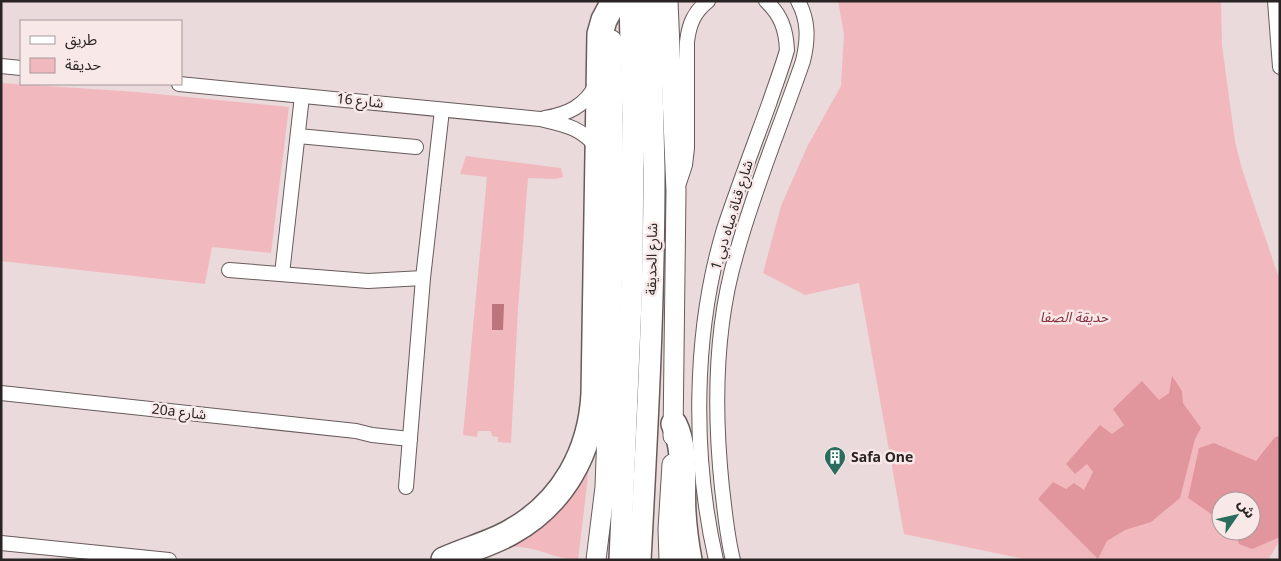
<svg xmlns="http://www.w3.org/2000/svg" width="1281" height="561" font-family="Georgia,'Noto Sans Arabic',serif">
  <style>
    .green { fill: #f1b9be; fill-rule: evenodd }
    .forest { fill: #e1969d }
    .water { fill: #bc757c }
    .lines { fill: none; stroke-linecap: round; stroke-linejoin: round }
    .minor-casing { stroke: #685b5b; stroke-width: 16 }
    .secondary-casing { stroke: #685b5b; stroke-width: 21 }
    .primary-casing { stroke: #685b5b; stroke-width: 24 }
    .motorway-casing { stroke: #685b5b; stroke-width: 28 }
    .minor { stroke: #fff; stroke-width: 14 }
    .secondary { stroke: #fff; stroke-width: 19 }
    .primary { stroke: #fff; stroke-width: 21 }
    .motorway { stroke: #fff; stroke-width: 25 }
    .labels { text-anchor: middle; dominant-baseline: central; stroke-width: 5; stroke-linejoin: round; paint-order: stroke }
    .street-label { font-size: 14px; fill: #292324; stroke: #f8e8e8 }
    .park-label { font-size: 14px; font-style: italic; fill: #88303f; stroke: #f8e8e8 }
    .poi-label { font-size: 14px; font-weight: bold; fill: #292324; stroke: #f8e8e8; text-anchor: start }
  </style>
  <rect width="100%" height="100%" fill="#eadadb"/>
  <g class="green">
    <path d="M838 1H1221L1222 45 1235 141 1242 169 1280 281V540L1268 560H1029L904 534 859 283 805 295 763 273 781 206 807 147 841 86 844 34ZM1221 501H1251V531H1221Z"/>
    <polygon points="1,83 137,92 289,107 271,253 212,247 205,284 1,261"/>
    <polygon points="466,156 561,168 563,177 555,179 528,178 518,309 511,443 498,442 498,437 492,436 491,431 478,431 477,437 463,435 487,177 460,174"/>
    <path d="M590 446 587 485 578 560C561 560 545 551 528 548 517 546 506 547 495 547Z"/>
  </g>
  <g class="forest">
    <polygon points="1172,376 1182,391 1183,403 1201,428 1195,439 1180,498 1151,522 1125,530 1107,541 1098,559 1038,499 1053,482 1066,489 1074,483 1084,490 1093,472 1087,464 1075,474 1066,464 1100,425 1112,434 1124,425 1113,409 1142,381 1159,400 1169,393"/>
    <polygon points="1280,436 1280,537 1252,549 1239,544 1235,531 1251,531 1251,501 1221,501 1221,521 1188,498 1199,448 1214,443 1256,461 1275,437"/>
  </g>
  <polygon class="water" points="492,304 504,304 503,330 492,330"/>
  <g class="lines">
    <g class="minor-casing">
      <g id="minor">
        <polyline points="1275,1 1280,67"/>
        <polyline points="1,66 21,68"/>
        <path d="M179 84 540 119C566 125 580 127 598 148"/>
        <path d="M545 118C568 114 585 106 596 85"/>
        <polyline points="298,136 416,147"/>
        <path d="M679 183 685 165 687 148V42C689 24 694 12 708 1"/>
        <polyline points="229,270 368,281 423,278"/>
        <polyline points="282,274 302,96"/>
        <polyline points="1,393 356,431 372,435 410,439"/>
        <polyline points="406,487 423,278 442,110"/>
        <polyline points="1,543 169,560"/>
        <path d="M716 560C692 456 693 332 724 229 738 187 754 145 769 104 775 86 782 68 787 50 786 29 781 15 766 1"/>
        <path d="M733 560C727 537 725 512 722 488 714 411 714 330 736 255 754 189 781 125 803 61 808 40 809 21 798 1"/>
      </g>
    </g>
    <g class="secondary-casing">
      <g id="secondary">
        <polyline points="668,1 676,191 673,436"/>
        <polyline points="596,560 605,487 613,263 614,194 612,40"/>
        <polyline points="669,560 668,529 672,464"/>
      </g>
    </g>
    <g class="primary-casing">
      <g id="primary">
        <polyline points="620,560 632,278 633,118 630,1"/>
        <path d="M640 560C647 430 654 301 654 171 653 114 651 58 650 1"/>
      </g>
    </g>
    <g class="motorway-casing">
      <g id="motorway">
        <path d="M674 424C687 450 681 485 683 513 684 529 686 544 689 560"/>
        <path d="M444 560C466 550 490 544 511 532 563 503 591 452 594 394L600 34 604 20 611 7"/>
      </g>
    </g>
    <use href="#minor" class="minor"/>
    <use href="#secondary" class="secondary"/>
    <use href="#primary" class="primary"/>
    <use href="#motorway" class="motorway"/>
  </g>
  <defs>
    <g id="building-pin" transform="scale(1.125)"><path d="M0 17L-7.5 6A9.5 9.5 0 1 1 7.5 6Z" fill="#2a6c5d" stroke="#f8e8e8"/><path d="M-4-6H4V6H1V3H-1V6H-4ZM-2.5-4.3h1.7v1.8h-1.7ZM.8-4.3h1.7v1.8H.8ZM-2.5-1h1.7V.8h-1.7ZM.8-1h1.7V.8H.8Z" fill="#fff"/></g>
  </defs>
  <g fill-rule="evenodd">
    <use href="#building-pin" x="835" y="457"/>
  </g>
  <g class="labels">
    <g class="street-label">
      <text transform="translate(360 101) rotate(6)">شارع 16</text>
      <text transform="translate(732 215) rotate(-73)">شارع قناة مياه دبي 1</text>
      <text transform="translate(652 259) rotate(-89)">شارع الحديقة</text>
      <text transform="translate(179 412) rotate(6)">20a شارع</text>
    </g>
    <g class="park-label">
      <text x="1074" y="317">حديقة الصفا</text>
    </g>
    <g class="poi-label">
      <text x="851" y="457">Safa One</text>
    </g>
  </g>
  <rect width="1281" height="561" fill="none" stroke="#292324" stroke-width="5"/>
  <rect x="20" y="20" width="162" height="65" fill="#f8e8e8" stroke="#a5999a"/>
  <rect x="30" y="36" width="25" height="8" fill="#ffffff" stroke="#a5999a"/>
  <text x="65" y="45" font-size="15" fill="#292324">طريق</text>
  <rect x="30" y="58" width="25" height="15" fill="#f1b9be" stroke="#a5999a"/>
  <text x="65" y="70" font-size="15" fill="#292324">حديقة</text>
  <g transform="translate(1236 516) rotate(56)"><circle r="24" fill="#f8e8e8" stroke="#a5999a"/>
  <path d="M0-4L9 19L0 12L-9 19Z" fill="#2a6c5d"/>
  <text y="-8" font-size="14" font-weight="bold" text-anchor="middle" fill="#292324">ش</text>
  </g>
</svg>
